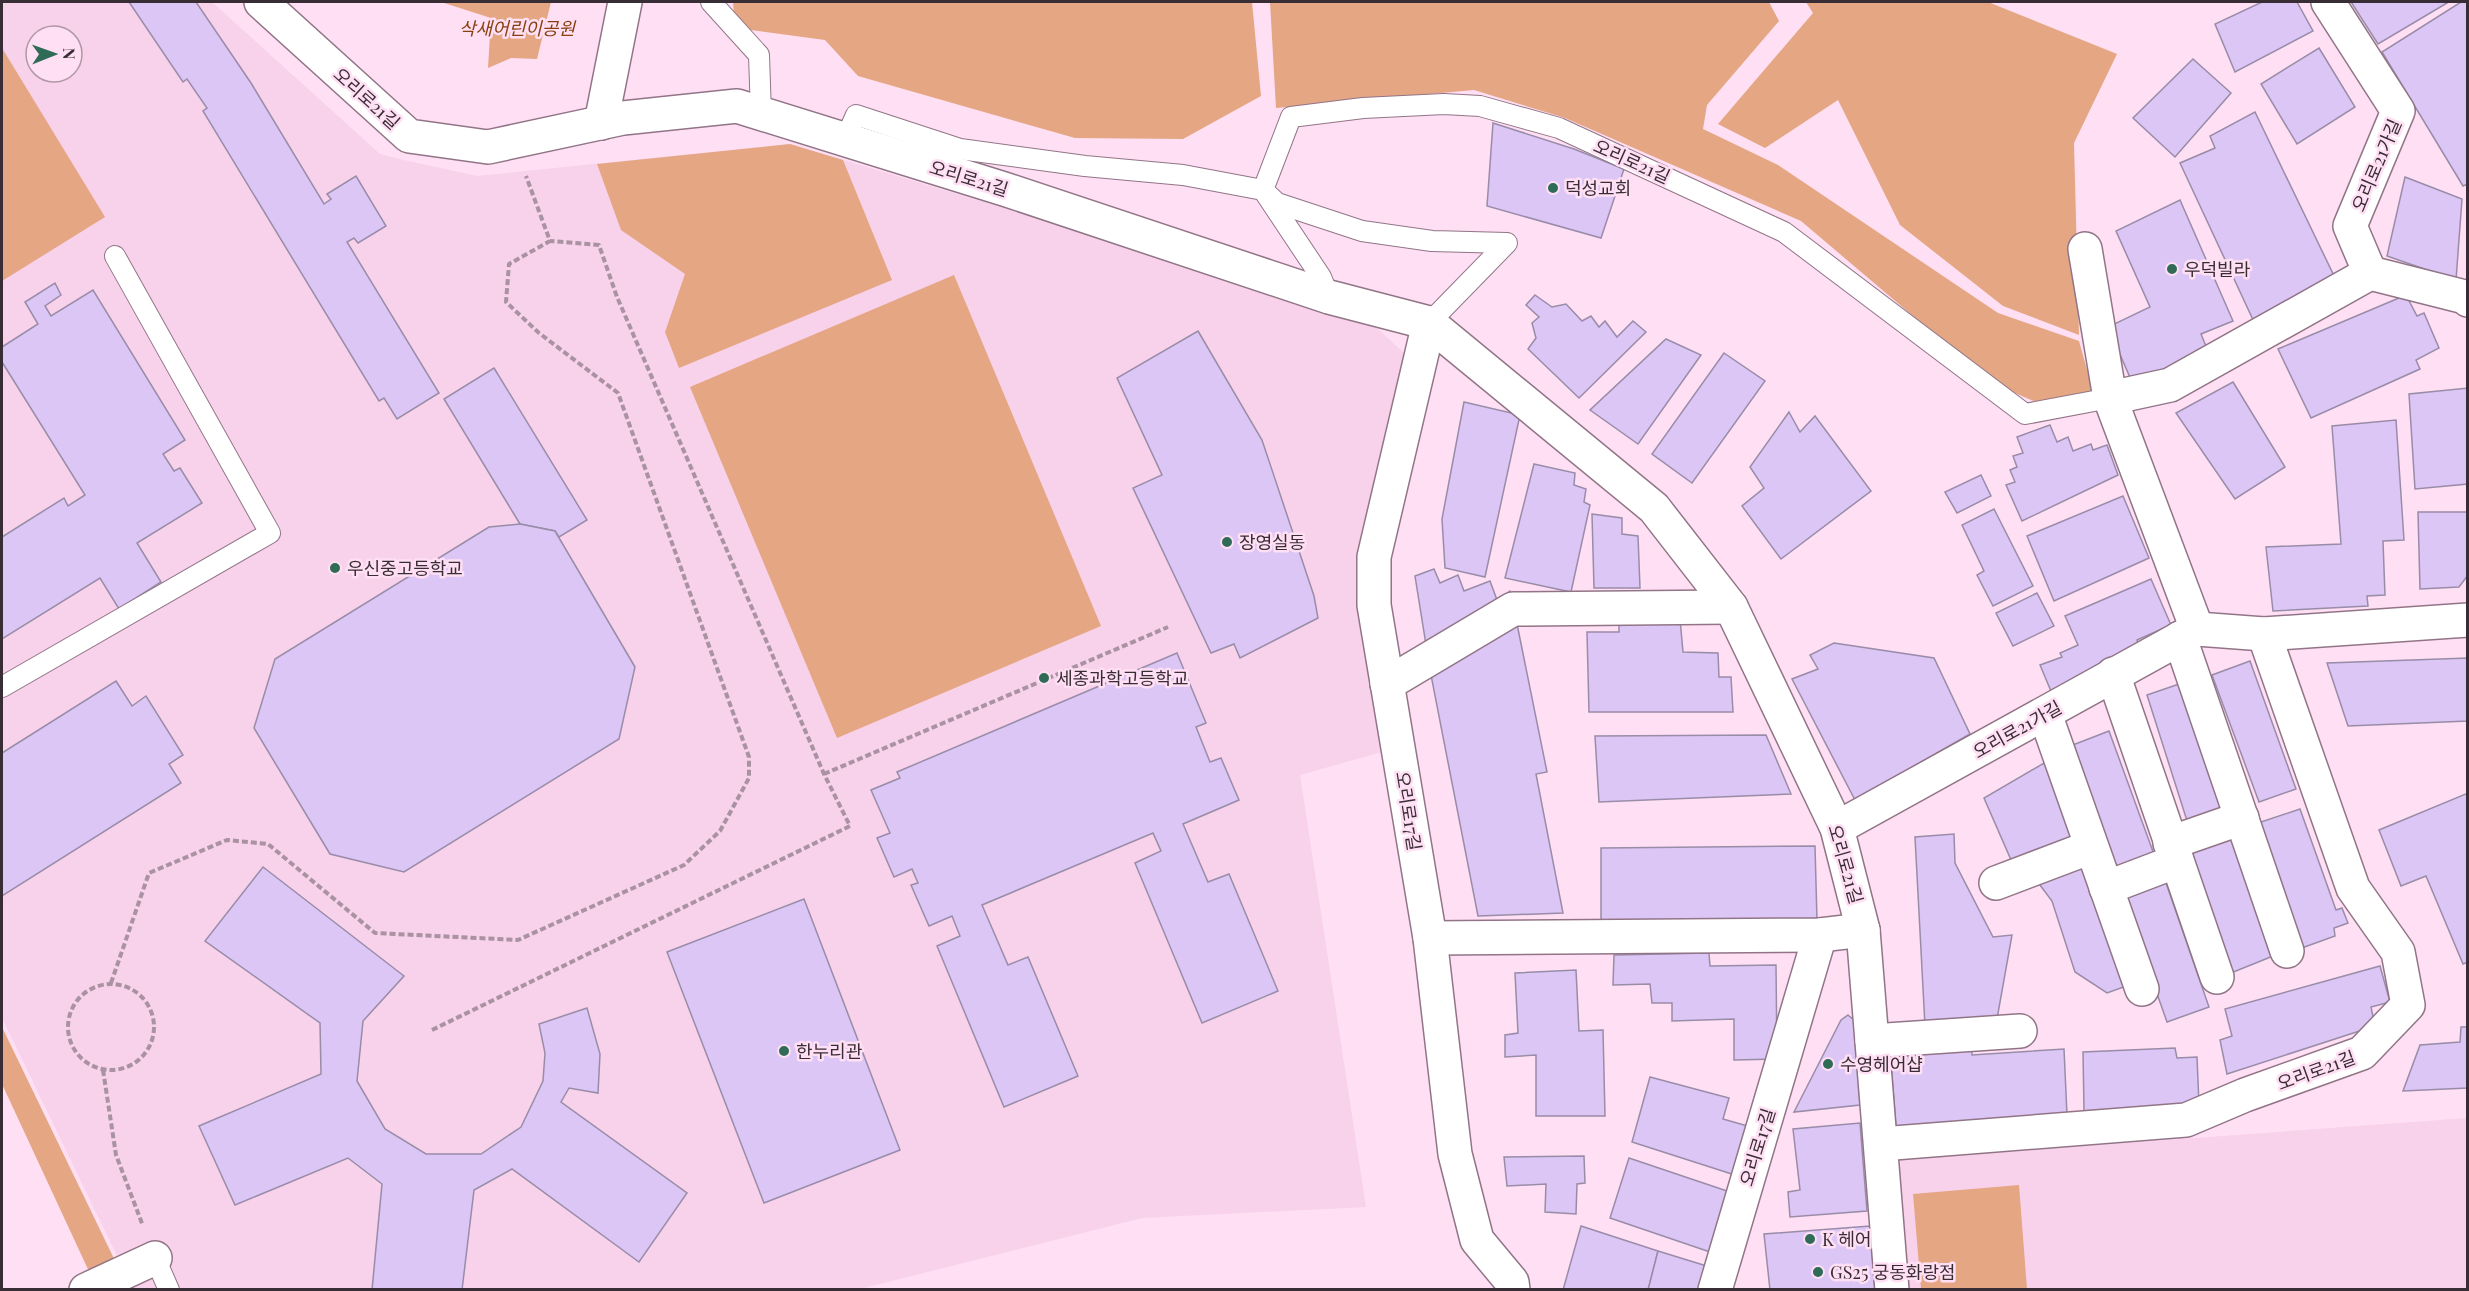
<svg xmlns="http://www.w3.org/2000/svg" width="2469" height="1291" font-family="'Playfair Display','Noto Sans KR',serif">
  <style>
    .built { fill: #f8d1ea; fill-rule: evenodd }
    .green { fill: #e5a683 }
    .building { fill: #dbc6f5; stroke: #998ca8; stroke-width: 1.5 }
    .lines { fill: none; stroke-linecap: round; stroke-linejoin: round }
    .service-casing { stroke: #917587; stroke-width: 22 }
    .minor-casing { stroke: #917587; stroke-width: 36 }
    .path { stroke: #a992a1; stroke-width: 4; stroke-dasharray: 6 3; stroke-linecap: butt }
    .service { stroke: #fff; stroke-width: 20 }
    .minor { stroke: #fff; stroke-width: 33 }
    .poi-dot { fill: #2f6b56; stroke: #ffdff3; stroke-width: 2 }
    .labels { text-anchor: middle; dominant-baseline: central; stroke-width: 5; stroke-linejoin: round; paint-order: stroke }
    .park-label { font-size: 18px; font-style: italic; fill: #88400f; stroke: #ffdff3 }
    .street-label { font-size: 18px; fill: #392d35; stroke: #ffdff3 }
    .poi-label { font-size: 18px; fill: #392d35; stroke: #ffdff3; text-anchor: start }
  </style>
  <rect width="100%" height="100%" fill="#ffdff3"/>
  <g class="built">
    <path d="M2 2H212L380 154 399 159 477 176 790 144 1201 267 1377 328 1407 356 1379 480 1389 750 1300 775 1366 1207 1142 1218 860 1289H133L2 1018ZM36 36H72V72H36Z"/>
    <polygon points="2467,1118 2467,1289 1892,1289 1883,1161"/>
  </g>
  <g class="green">
    <polygon points="441,2 551,2 537,59 511,58 488,68 491,18"/>
    <polygon points="733,2 1252,2 1261,96 1183,139 1075,138 858,76 825,40 735,28"/>
    <polygon points="1270,2 1769,2 1779,21 1707,105 1703,129 1778,165 1998,313 2079,341 2094,395 2036,402 1992,383 1801,221 1565,118 1474,90 1276,108"/>
    <polygon points="1806,2 1988,2 2117,54 2074,143 2079,335 2003,306 1900,225 1838,100 1765,148 1718,124 1813,13"/>
    <polygon points="2,48 105,217 2,281"/>
    <polygon points="790,144 843,160 892,280 679,368 665,332 685,274 621,230 597,164"/>
    <polygon points="954,275 1101,626 837,738 690,387"/>
    <polygon points="2,1027 119,1269 93,1280 2,1084"/>
    <polygon points="2019,1185 2027,1289 1921,1289 1913,1194"/>
  </g>
  <g class="building">
    <polygon points="129,2 196,2 251,83 324,204 331,199 327,194 356,176 386,226 358,243 354,238 347,242 439,393 397,419 384,398 379,401 203,111 207,108 187,79 183,82"/>
    <polygon points="2262,2 2297,2 2313,31 2235,72 2215,24"/>
    <polygon points="2351,2 2446,2 2447,3 2378,44"/>
    <polygon points="2461,2 2468,2 2468,184 2463,186 2382,52"/>
    <polygon points="2319,48 2355,107 2297,144 2261,84"/>
    <polygon points="2193,59 2231,93 2175,157 2133,118"/>
    <polygon points="2255,112 2337,282 2255,324 2180,163 2215,148 2210,136"/>
    <polygon points="1493,123 1574,149 1624,169 1601,238 1487,206"/>
    <polygon points="2405,177 2462,199 2456,280 2387,256"/>
    <polygon points="2180,200 2233,321 2201,334 2208,351 2132,382 2108,327 2150,307 2116,231"/>
    <polygon points="55,283 61,295 45,306 51,316 93,290 185,440 163,454 174,471 180,468 202,503 137,543 161,582 119,609 100,578 2,639 2,537 64,498 68,506 85,495 2,362 2,347 38,324 25,302"/>
    <polygon points="1535,295 1552,307 1566,304 1582,321 1591,316 1599,327 1605,321 1617,337 1633,321 1646,332 1579,398 1528,349 1536,338 1532,323 1539,317 1526,305"/>
    <polygon points="2406,295 2417,316 2424,313 2439,348 2416,360 2420,369 2311,418 2278,349"/>
    <polygon points="1198,331 1262,440 1314,596 1318,618 1240,658 1234,644 1211,653 1133,488 1162,475 1117,378"/>
    <polygon points="1666,339 1701,355 1638,444 1590,410"/>
    <polygon points="1724,353 1765,381 1692,483 1652,454"/>
    <polygon points="494,368 587,520 559,537 555,531 520,524 444,399"/>
    <polygon points="2233,382 2285,467 2235,499 2176,413"/>
    <polygon points="2468,388 2468,484 2415,489 2409,394"/>
    <polygon points="1464,402 1520,415 1485,577 1445,568 1442,519"/>
    <polygon points="1789,412 1800,432 1815,416 1871,491 1781,559 1742,506 1764,488 1750,467"/>
    <polygon points="2396,420 2404,540 2383,541 2385,595 2367,596 2368,606 2273,611 2266,547 2341,544 2332,426"/>
    <polygon points="2050,425 2057,442 2068,437 2073,451 2091,444 2093,450 2107,445 2118,475 2022,521 2006,485 2015,482 2010,470 2017,467 2013,456 2023,453 2017,437"/>
    <polygon points="1534,464 1575,473 1574,485 1586,489 1584,502 1590,505 1571,592 1505,578"/>
    <polygon points="1981,475 1991,496 1957,513 1945,492"/>
    <polygon points="2123,496 2149,558 2054,601 2027,536"/>
    <polygon points="1994,509 2033,586 1993,606 1977,575 1984,571 1962,525"/>
    <polygon points="2418,512 2468,512 2468,575 2459,587 2420,589"/>
    <polygon points="1592,514 1622,518 1622,534 1638,536 1640,588 1594,588"/>
    <polygon points="520,524 555,531 635,667 619,739 404,872 330,854 254,728 275,659 489,527"/>
    <polygon points="1434,569 1440,583 1458,575 1464,591 1490,581 1497,600 1510,591 1516,599 1427,651 1415,576"/>
    <polygon points="2151,579 2171,625 2137,640 2139,647 2053,696 2040,665 2062,657 2060,653 2078,645 2065,616"/>
    <polygon points="2037,593 2054,626 2013,646 1996,613"/>
    <polygon points="1516,619 1547,772 1536,774 1563,913 1478,916 1430,670"/>
    <polygon points="1619,619 1680,619 1683,652 1718,653 1719,677 1731,677 1733,712 1589,712 1587,632 1619,632"/>
    <polygon points="1834,643 1934,658 1970,734 1855,800 1792,679 1818,669 1810,655"/>
    <polygon points="1177,653 1206,723 1196,727 1210,762 1221,758 1239,800 1183,824 1208,882 1229,874 1278,991 1202,1023 1135,863 1161,851 1153,833 982,905 1008,965 1028,957 1078,1076 1004,1107 937,946 960,936 952,916 929,926 911,885 918,883 912,869 894,877 877,838 890,833 871,790 900,778 897,772"/>
    <polygon points="2468,658 2468,721 2348,726 2327,663"/>
    <polygon points="2250,661 2296,789 2259,802 2212,675"/>
    <polygon points="116,681 132,706 146,696 183,755 169,764 181,783 2,896 2,753"/>
    <polygon points="2185,682 2230,812 2189,827 2147,695"/>
    <polygon points="2109,731 2155,857 2111,875 2065,748"/>
    <polygon points="1766,735 1791,794 1599,802 1595,736"/>
    <polygon points="2051,759 2080,844 2015,869 1984,798"/>
    <polygon points="2468,793 2468,962 2463,964 2426,876 2401,886 2379,830"/>
    <polygon points="2300,809 2336,910 2342,908 2348,923 2334,928 2335,936 2299,949 2255,824"/>
    <polygon points="2235,831 2278,954 2231,973 2190,849"/>
    <polygon points="1954,834 1955,863 1993,937 2012,935 1997,1019 1925,1026 1915,837"/>
    <polygon points="1815,846 1817,920 1601,923 1601,848"/>
    <polygon points="2088,863 2132,984 2107,993 2075,972 2052,901 2037,881"/>
    <polygon points="263,867 404,976 363,1021 357,1081 385,1129 426,1154 481,1154 521,1127 543,1081 545,1053 539,1024 587,1008 600,1054 598,1093 569,1088 561,1102 687,1193 639,1262 512,1169 474,1190 462,1290 372,1290 382,1184 348,1158 235,1205 199,1126 321,1074 320,1023 205,941"/>
    <polygon points="2164,877 2209,1007 2167,1022 2121,892"/>
    <polygon points="804,899 900,1150 764,1203 667,952"/>
    <polygon points="1709,953 1710,966 1776,965 1777,1059 1734,1060 1734,1019 1672,1021 1672,1003 1652,1003 1650,984 1613,985 1614,955"/>
    <polygon points="2380,966 2390,1002 2371,1007 2375,1026 2227,1074 2220,1040 2232,1036 2225,1009"/>
    <polygon points="1576,970 1579,1031 1603,1030 1605,1116 1536,1116 1536,1055 1505,1057 1505,1035 1518,1033 1515,973"/>
    <polygon points="1848,1015 1855,1021 1860,1105 1794,1112 1841,1020"/>
    <polygon points="2461,1027 2468,1027 2468,1088 2403,1091 2420,1045 2460,1042"/>
    <polygon points="1971,1044 1972,1055 2064,1049 2067,1115 1896,1127 1890,1050"/>
    <polygon points="2175,1048 2177,1058 2197,1057 2199,1104 2084,1111 2083,1052"/>
    <polygon points="1650,1077 1729,1098 1723,1119 1751,1127 1738,1176 1632,1142"/>
    <polygon points="1860,1123 1867,1211 1790,1217 1788,1192 1800,1190 1793,1129"/>
    <polygon points="1584,1156 1585,1183 1577,1184 1576,1214 1545,1212 1546,1184 1507,1186 1504,1157"/>
    <polygon points="1629,1158 1733,1193 1713,1253 1610,1218"/>
    <polygon points="1581,1226 1658,1251 1648,1290 1563,1290"/>
    <polygon points="1870,1226 1875,1290 1770,1290 1764,1234"/>
    <polygon points="1658,1251 1710,1267 1703,1290 1648,1290"/>
  </g>
  <g class="lines">
    <g class="service-casing">
      <g id="service">
        <polyline points="711,2 759,55 761,114"/>
        <polyline points="845,140 856,115 960,149 1085,166 1183,175 1263,190 1277,203 1362,231 1432,241 1507,243 1429,323"/>
        <polyline points="1329,297 1321,277 1263,190 1291,117 1363,108 1444,104 1480,106 1559,128 1784,232 2025,414 2110,398"/>
        <polyline points="2,687 270,533 115,256"/>
        <polyline points="155,1258 169,1290"/>
      </g>
    </g>
    <g class="minor-casing">
      <g id="minor">
        <polyline points="261,2 409,136 488,147 623,118 737,106 1004,189 1329,297 1429,323 1654,508 1731,607 1837,828 1863,930 1892,1290"/>
        <polyline points="2328,2 2398,111 2350,226 2370,273"/>
        <polyline points="601,123 625,2"/>
        <polyline points="2085,249 2110,398"/>
        <polyline points="1429,323 1374,557 1374,605 1430,938 1455,1154 1477,1240 1512,1282 1513,1290"/>
        <polyline points="2197,629 2110,398 2170,385 2370,273 2465,297 2468,300"/>
        <polyline points="2180,638 2287,951"/>
        <polyline points="2113,674 2217,977"/>
        <polyline points="1387,684 1513,609 1731,607"/>
        <polyline points="2045,714 2142,989"/>
        <polyline points="1837,828 2197,629 2264,634 2468,620"/>
        <polyline points="2170,843 2242,818"/>
        <polyline points="1996,883 2091,847"/>
        <polyline points="2106,888 2177,861"/>
        <polyline points="1430,938 1820,935 1863,930"/>
        <polyline points="1872,1041 2020,1031"/>
        <polyline points="1881,1144 2186,1120 2245,1095 2362,1053 2408,1005 2398,952 2353,888 2264,634"/>
        <polyline points="86,1290 155,1258"/>
        <polyline points="1715,1290 1820,935"/>
      </g>
    </g>
    <g class="path">
      <polyline points="824,774 1168,627"/>
      <polyline points="111,983 149,873 227,840 268,844 375,933 518,940 684,865 720,831 749,778 749,757 618,393 539,333 506,302 509,264 550,241 526,176"/>
      <circle cx="111" cy="1027" r="43"/>
      <polyline points="432,1030 850,826 824,774 617,297 599,245 550,241"/>
      <polyline points="103,1070 116,1155 143,1226"/>
    </g>
    <use href="#service" class="service"/>
    <use href="#minor" class="minor"/>
  </g>
  <g class="poi-dot">
    <circle cx="1553" cy="188" r="6"/>
    <circle cx="2172" cy="269" r="6"/>
    <circle cx="1227" cy="542" r="6"/>
    <circle cx="335" cy="568" r="6"/>
    <circle cx="1044" cy="678" r="6"/>
    <circle cx="784" cy="1051" r="6"/>
    <circle cx="1828" cy="1064" r="6"/>
    <circle cx="1810" cy="1239" r="6"/>
    <circle cx="1818" cy="1272" r="6"/>
  </g>
  <g class="labels">
    <g class="park-label">
      <text x="517" y="28">삭새어린이공원</text>
    </g>
    <g class="street-label">
      <text transform="translate(367 98) rotate(42)">오리로21길</text>
      <text transform="translate(1632 161) rotate(24)">오리로21길</text>
      <text transform="translate(2376 165) rotate(-67)">오리로21가길</text>
      <text transform="translate(969 178) rotate(17)">오리로21길</text>
      <text transform="translate(2017 729) rotate(-29)">오리로21가길</text>
      <text transform="translate(1409 811) rotate(81)">오리로17길</text>
      <text transform="translate(1846 864) rotate(74)">오리로21길</text>
      <text transform="translate(2316 1070) rotate(-20)">오리로21길</text>
      <text transform="translate(1757 1147) rotate(-73)">오리로17길</text>
    </g>
    <g class="poi-label">
      <text x="1565" y="188">덕성교회</text>
      <text x="2184" y="269">우덕빌라</text>
      <text x="1239" y="542">장영실동</text>
      <text x="347" y="568">우신중고등학교</text>
      <text x="1056" y="678">세종과학고등학교</text>
      <text x="796" y="1051">한누리관</text>
      <text x="1840" y="1064">수영헤어샵</text>
      <text x="1822" y="1239">K 헤어</text>
      <text x="1830" y="1272">GS25 궁동화랑점</text>
    </g>
  </g>
  <rect width="2469" height="1291" fill="none" stroke="#392d35" stroke-width="6"/>
  <g transform="translate(54 54) rotate(89)"><circle r="28" fill="#ffdff3" stroke="#b098a7" stroke-width="1.5"/>
  <path d="M0-4.5L10 22L0 15L-10 22Z" fill="#2f6b56"/>
  <text y="-9" font-size="16" font-weight="bold" text-anchor="middle" fill="#392d35">N</text>
  </g>
</svg>
